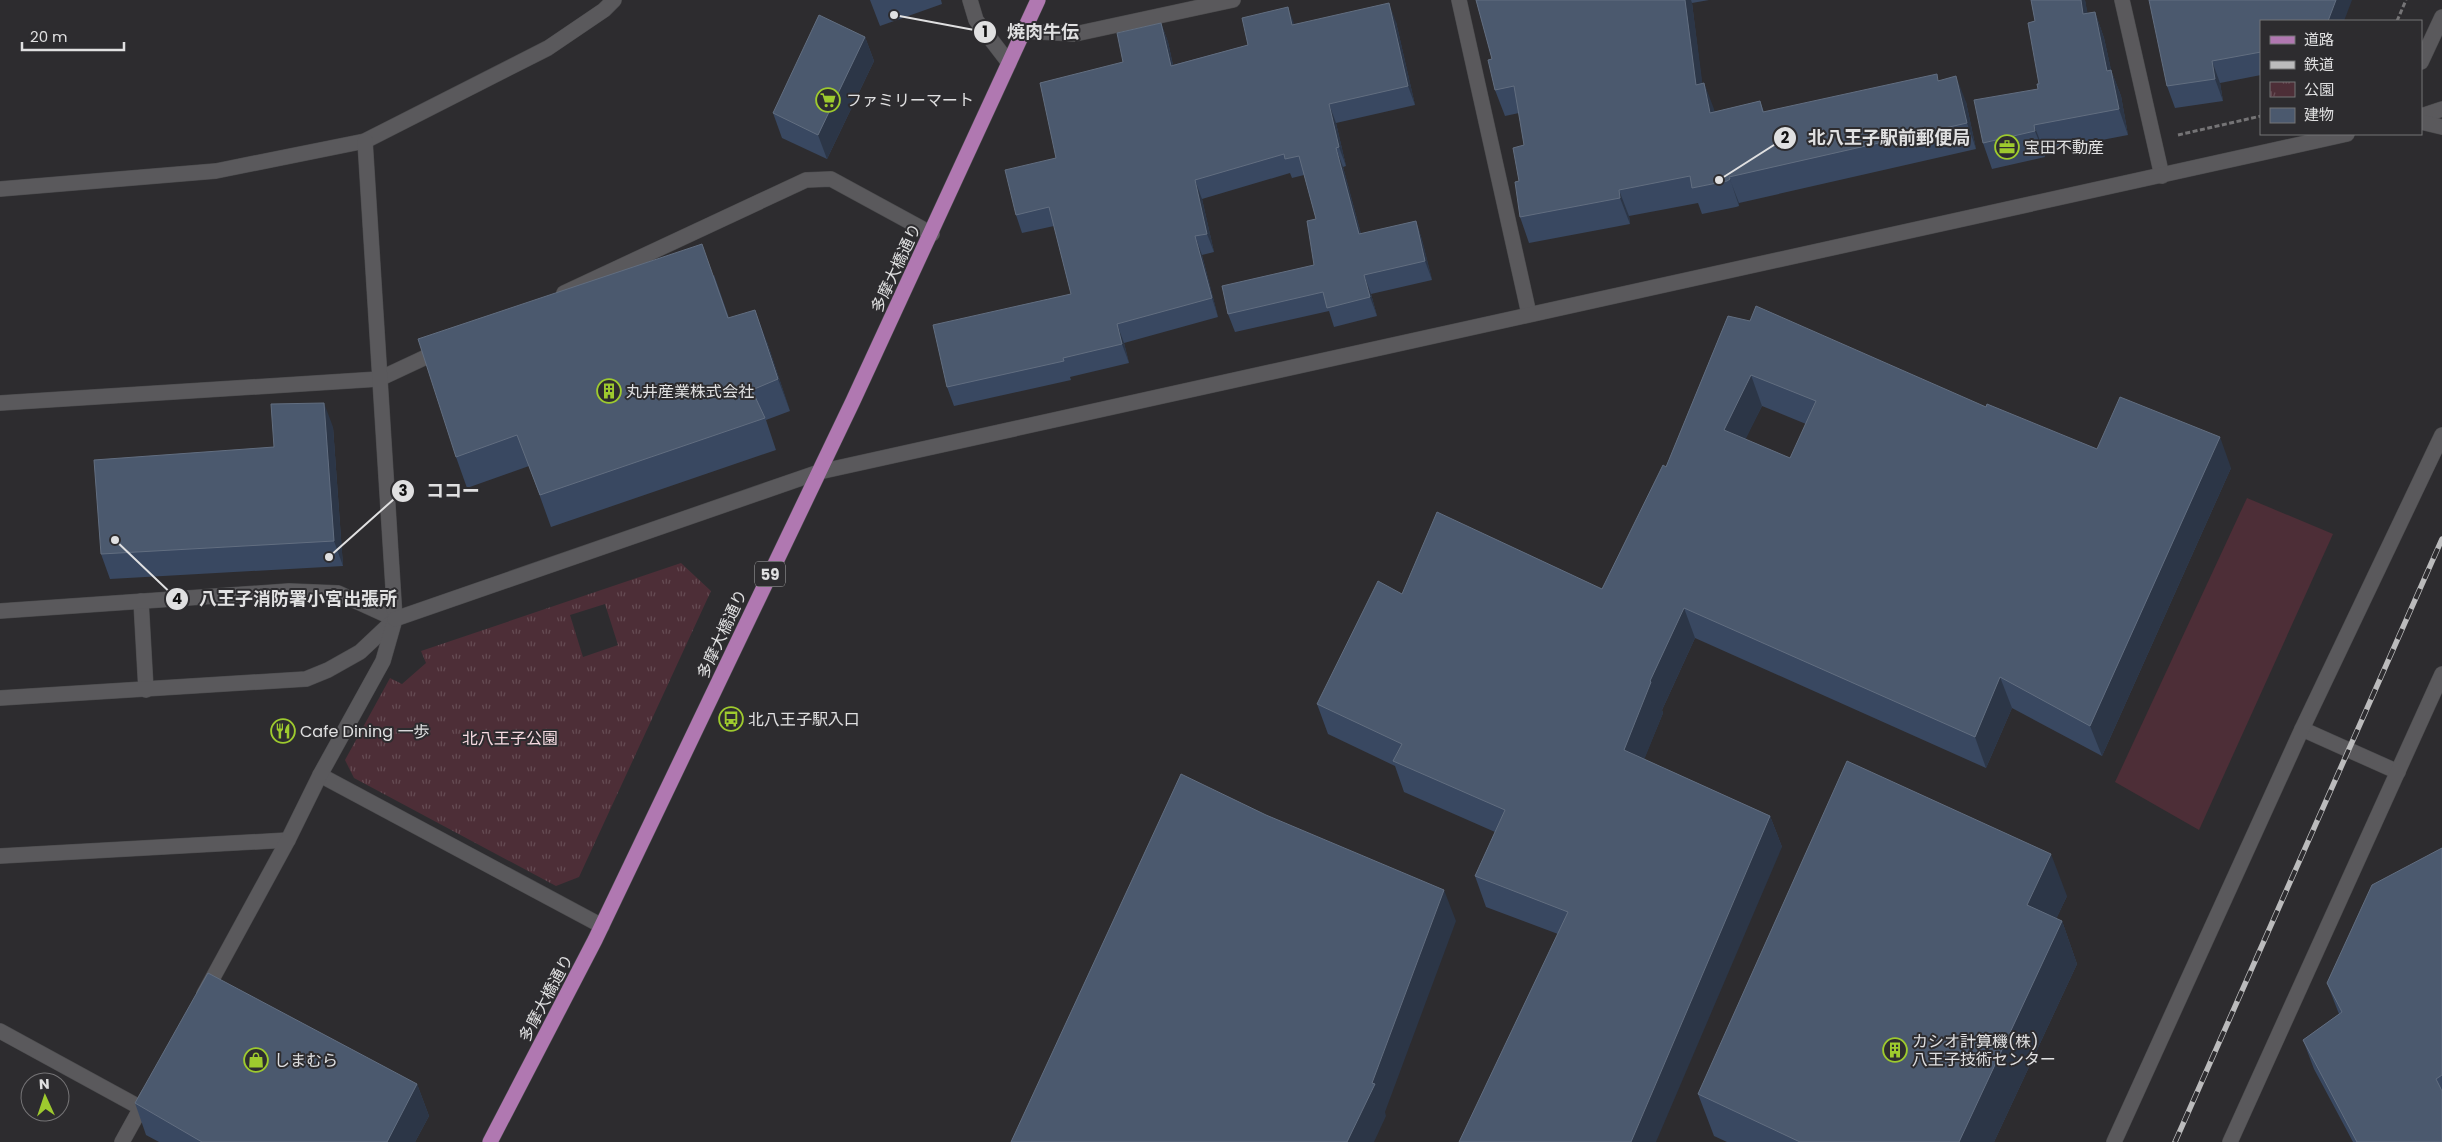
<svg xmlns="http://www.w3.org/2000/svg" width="2442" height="1142" font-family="Poppins,'Noto Sans JP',sans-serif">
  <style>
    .park { fill: url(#park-tufts); fill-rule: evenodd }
    .garden { fill: #4d2e37 }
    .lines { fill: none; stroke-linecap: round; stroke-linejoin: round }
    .street-casing { stroke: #4a4a4c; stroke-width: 16 }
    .secondary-casing { stroke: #4a4a4c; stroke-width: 16 }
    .primary-casing { stroke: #4a4a4c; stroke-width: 16 }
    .path { stroke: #757476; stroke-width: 3; stroke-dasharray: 5 2.5; stroke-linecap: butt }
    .street { stroke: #5a595c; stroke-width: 15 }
    .secondary { stroke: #5a595c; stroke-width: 15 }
    .primary { stroke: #b078b1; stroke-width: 15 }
    .rail-casing { stroke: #bbbbbc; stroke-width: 5.5 }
    .rail { stroke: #2d2c2f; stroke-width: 4; stroke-dasharray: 11; stroke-linecap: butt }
    .wall { fill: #394861; fill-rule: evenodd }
    .shaded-wall { fill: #2c3647 }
    .building { fill: #4b596e; stroke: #626e80; fill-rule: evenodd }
    .labels { text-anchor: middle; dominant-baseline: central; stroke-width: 4; stroke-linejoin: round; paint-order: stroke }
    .shield { fill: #2d2c2f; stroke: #aaaaac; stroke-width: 1 }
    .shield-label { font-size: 15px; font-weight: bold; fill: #e0e0e1 }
    .poi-label { font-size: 16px; fill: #e0e0e1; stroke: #2d2c2f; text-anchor: start }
    .street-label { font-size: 16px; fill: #e0e0e1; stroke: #2d2c2f }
    .park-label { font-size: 16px; fill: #f6dae1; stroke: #2d2c2f }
    .leader { fill: none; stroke: #e0e0e1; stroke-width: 2 }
    .callout-dot { fill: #e0e0e1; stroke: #2d2c2f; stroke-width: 2 }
    .mark-label { font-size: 15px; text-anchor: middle; font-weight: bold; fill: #111 }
    .callout-label { font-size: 18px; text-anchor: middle; font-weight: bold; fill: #e0e0e1; stroke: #2d2c2f; stroke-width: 4; stroke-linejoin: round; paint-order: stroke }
  </style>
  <defs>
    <pattern id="park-tufts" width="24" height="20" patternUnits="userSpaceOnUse" patternTransform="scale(1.25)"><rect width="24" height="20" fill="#4d2e37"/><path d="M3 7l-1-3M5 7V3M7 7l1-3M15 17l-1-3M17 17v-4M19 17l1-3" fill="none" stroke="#664c54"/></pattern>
  </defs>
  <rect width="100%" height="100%" fill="#2d2c2f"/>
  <path class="park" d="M681 563 711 591 579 877 556 886 354 778 345 760 390 678 402 684 426 663 421 651ZM605 604 618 645 583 657 570 615Z"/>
  <polygon class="garden" points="2247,498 2333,534 2199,830 2115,782"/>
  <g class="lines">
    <g class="street-casing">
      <g id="street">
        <polyline points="970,0 976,20 1009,63"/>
        <polyline points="1459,0 1529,314"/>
        <polyline points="2122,0 2162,176"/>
        <polyline points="1024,31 1075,34 1233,0"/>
        <polyline points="2421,62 2442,17"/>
        <polyline points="2421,116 2442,109"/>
        <polyline points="2421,122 2442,127"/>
        <polyline points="0,189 216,171 365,141 548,48 604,10 614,0"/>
        <polyline points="564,293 806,180 831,179 932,234"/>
        <polyline points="0,403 379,379 441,350"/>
        <polyline points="141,601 146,690"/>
        <polyline points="0,611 289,591 338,593 395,619"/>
        <polyline points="0,698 306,679 328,670 360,652 394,620"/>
        <polyline points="2302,729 2398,772"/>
        <polyline points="320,775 602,926"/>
        <polyline points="0,856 288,840"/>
        <polyline points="204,994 288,840 320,775 383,661 395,619 365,141"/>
        <polyline points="0,1031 141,1108"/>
        <polyline points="122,1142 148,1095"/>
        <polyline points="2114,1142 2302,729 2442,435"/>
      </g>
    </g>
    <g class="secondary-casing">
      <g id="secondary">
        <polyline points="395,619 819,472 2347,134"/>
        <polyline points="2230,1142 2442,674"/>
      </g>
    </g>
    <g class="primary-casing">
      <polyline id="primary" points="490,1142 595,940 853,401 1038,0"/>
    </g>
    <g class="path">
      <polyline points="2397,21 2406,0"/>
      <polyline points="2178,135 2261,116"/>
    </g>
    <use href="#street" class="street"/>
    <use href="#secondary" class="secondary"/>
    <use href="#primary" class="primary"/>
    <g class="rail-casing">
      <polyline id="rail" points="2175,1142 2442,539"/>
    </g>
    <use href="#rail" class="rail"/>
  </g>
  <g class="wall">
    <polygon points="870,0 941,0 942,4 880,26"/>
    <polygon points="1476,0 1709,0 1692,3 1702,84 1704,83 1714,112 1760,101 1764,112 1939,80 1966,102 1976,149 1739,203 1739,206 1736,207 1702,214 1698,203 1629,216 1630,224 1529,243 1520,217 1519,181 1524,145 1519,113 1505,116 1495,90 1492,59"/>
    <polygon points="2031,0 2085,0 2087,13 2095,12 2104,38 2111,70 2121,96 2128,135 2044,151 2045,157 1992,169 1983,143 2038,89 2039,84 2035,21"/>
    <polygon points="2261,21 2261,75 2220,83 2223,101 2175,108 2167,86"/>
    <polygon points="1396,22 1415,105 1336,123 1346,166 1343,167 1361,234 1416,221 1422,240 1432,280 1371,294 1377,316 1334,327 1329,311 1235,332 1228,314 1314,265 1316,219 1304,175 1292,178 1290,173 1202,199 1214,252 1202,255 1218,317 1124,343 1129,363 1070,377 1071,380 954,406 947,387 1071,294 1054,226 1022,233 1016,215 1123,62 1161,23 1168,42 1173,65 1248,45 1294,24"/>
    <polygon points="865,37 874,61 827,159 782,138 773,113"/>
    <polygon points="714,275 729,318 767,342 790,411 766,420 776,450 551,527 529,466 467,488 456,457"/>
    <path d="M1728 316 1986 407 2097 449 2231 468 2102 756 2012 708 1986 768 1695 638 1662 710 1663 713 1644 759 1770 816 1782 847 1558 934 1486 907 1475 876 1495 832 1404 792 1395 766 1328 734 1317 704 1402 594 1602 589 1666 467ZM1762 406 1806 424 1790 458 1745 439Z"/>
    <polygon points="333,427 343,566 110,579 101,554 274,447"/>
    <polygon points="2442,848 2442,1142 2353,1142 2314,1069 2303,1040 2339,1014 2327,983"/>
    <polygon points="2067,896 2056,919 2062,921 2077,964 1994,1142 1727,1142 1714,1136 1698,1094"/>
    <polygon points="417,1084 429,1116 415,1142 159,1142 146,1135 135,1103"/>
  </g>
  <g class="shaded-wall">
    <polygon points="1685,0 1691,0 1692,3 1706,111 1696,85"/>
    <polygon points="2081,0 2085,0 2093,40 2083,14"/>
    <polygon points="2336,0 2352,0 2344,21 2328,21"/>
    <polygon points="1389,3 1396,22 1415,105 1408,86"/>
    <polygon points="1288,7 1295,26 1292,25"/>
    <polygon points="2095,12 2104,38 2112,74 2111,70 2121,96 2128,135 2119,109 2107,71"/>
    <polygon points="1161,23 1168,42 1177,85 1171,66"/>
    <polygon points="865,37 874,61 827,159 818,135"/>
    <polygon points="2212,61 2220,83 2223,101 2215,79"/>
    <polygon points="1956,76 1966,102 1976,149 1967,123"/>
    <polygon points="1704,83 1714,109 1720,139 1710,113"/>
    <polygon points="1329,104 1336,123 1346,166 1339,147"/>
    <polygon points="2034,125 2044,151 2045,157 2035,131"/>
    <polygon points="1336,148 1343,167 1366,253 1359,234"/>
    <polygon points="1729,177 1739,203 1739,206 1730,179"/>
    <polygon points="1195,180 1202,199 1214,252 1207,234"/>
    <polygon points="1619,190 1629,216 1630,224 1620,198"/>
    <polygon points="1416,221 1422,240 1432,280 1425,261"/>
    <polygon points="1195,236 1202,255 1218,317 1212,298"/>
    <polygon points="1364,275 1371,294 1377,316 1370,297"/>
    <polygon points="755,310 767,342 790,411 778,379"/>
    <polygon points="1117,324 1124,343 1129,363 1122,344"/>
    <polygon points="1751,375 1762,406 1735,461 1724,430"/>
    <polygon points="324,403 333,427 343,566 334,541"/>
    <polygon points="2220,437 2231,468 2102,756 2090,726"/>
    <polygon points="1684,608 1695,638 1662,710 1663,713 1636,780 1624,750 1650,681"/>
    <polygon points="2000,677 2012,708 1986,768 1975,737"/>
    <polygon points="1770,816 1782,847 1656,1142 1631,1142"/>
    <polygon points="2051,854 2067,896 2043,947 2027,905"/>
    <polygon points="1444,890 1456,921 1385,1112 1386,1116 1374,1142 1347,1142 1372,1083"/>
    <polygon points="2062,921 2077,964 1994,1142 1959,1142"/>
    <polygon points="417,1084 429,1116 415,1142 387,1142"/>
  </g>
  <g class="building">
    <polygon points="1476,0 1685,0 1696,85 1704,83 1710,113 1760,101 1763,112 1937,74 1938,81 1956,76 1967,123 1729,177 1730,179 1727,181 1692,188 1690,176 1619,190 1620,198 1520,217 1515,182 1519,181 1513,148 1524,145 1514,86 1495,90 1488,60 1492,59"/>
    <polygon points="2031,0 2081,0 2083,14 2095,12 2107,71 2111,70 2119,109 2034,125 2035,131 1983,143 1974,100 2038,89 2037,84 2039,84 2028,23 2035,21"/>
    <polygon points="2149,0 2336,0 2328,21 2261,21 2261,52 2212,61 2215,79 2167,86"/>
    <polygon points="1389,3 1408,86 1329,104 1339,147 1336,148 1359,234 1416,221 1425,261 1364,275 1370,297 1327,308 1323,292 1228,314 1222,286 1314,265 1307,221 1316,219 1299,156 1285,159 1284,154 1195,180 1207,234 1195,236 1212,298 1117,324 1122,344 1063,358 1064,361 947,387 933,325 1071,294 1049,207 1016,215 1005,170 1056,158 1040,83 1123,62 1117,33 1161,23 1171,66 1248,45 1242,18 1288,7 1292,25"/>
    <polygon points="819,15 865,37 818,135 773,113"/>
    <polygon points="702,244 728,318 755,310 778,379 752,390 765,418 540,495 517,435 456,457 418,339"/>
    <path d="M1756 306 1986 407 1987 404 2097 449 2120 397 2220 437 2090 726 2000 677 1975 737 1684 608 1650 681 1651 682 1624 750 1770 816 1631 1142H1459L1568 912 1475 876 1505 810 1393 761 1402 744 1317 704 1378 581 1402 594 1437 512 1602 589 1663 465 1666 467 1728 316 1750 321ZM1751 375 1816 401 1790 458 1724 430Z"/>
    <polygon points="324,403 334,541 101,554 94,460 274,447 271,404"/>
    <polygon points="1847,761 2051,854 2027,905 2062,921 1959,1142 1800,1142 1698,1094"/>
    <polygon points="1181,774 1266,815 1444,890 1372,1083 1375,1084 1347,1142 1011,1142"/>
    <polygon points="2442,848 2442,1075 2436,1079 2442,1091 2442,1142 2357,1142 2303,1040 2342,1012 2327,983 2372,885"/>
    <polygon points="208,973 417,1084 387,1142 202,1142 135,1103"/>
  </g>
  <defs>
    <g id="supermarket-ring" transform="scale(1.25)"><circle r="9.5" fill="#2d2c2f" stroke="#9eca2e" stroke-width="1.5"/><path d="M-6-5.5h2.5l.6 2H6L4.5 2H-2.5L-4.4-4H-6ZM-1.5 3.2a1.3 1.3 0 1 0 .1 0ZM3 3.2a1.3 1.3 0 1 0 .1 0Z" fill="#9eca2e"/></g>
    <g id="office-ring" transform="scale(1.25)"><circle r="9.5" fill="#2d2c2f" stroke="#9eca2e" stroke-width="1.5"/><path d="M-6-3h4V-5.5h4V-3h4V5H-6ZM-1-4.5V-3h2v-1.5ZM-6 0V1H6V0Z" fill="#9eca2e"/></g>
    <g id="building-ring" transform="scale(1.25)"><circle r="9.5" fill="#2d2c2f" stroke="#9eca2e" stroke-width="1.5"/><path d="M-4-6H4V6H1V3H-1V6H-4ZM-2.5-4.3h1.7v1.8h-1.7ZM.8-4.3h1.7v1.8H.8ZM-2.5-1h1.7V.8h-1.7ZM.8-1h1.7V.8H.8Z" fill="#9eca2e"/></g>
    <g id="bus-ring" transform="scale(1.25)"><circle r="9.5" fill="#2d2c2f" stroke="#9eca2e" stroke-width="1.5"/><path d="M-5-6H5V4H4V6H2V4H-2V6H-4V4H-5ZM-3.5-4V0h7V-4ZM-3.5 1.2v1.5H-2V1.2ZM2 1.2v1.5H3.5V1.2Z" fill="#9eca2e"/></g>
    <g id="restaurant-ring" transform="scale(1.25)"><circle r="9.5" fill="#2d2c2f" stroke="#9eca2e" stroke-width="1.5"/><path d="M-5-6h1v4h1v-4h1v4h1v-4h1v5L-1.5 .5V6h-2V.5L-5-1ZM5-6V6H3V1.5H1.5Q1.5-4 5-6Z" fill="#9eca2e"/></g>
    <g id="shop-ring" transform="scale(1.25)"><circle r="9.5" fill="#2d2c2f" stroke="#9eca2e" stroke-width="1.5"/><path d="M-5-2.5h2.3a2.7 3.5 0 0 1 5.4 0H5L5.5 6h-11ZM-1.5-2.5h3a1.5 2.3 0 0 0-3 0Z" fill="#9eca2e"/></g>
  </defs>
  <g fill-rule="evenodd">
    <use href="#supermarket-ring" x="828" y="100"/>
    <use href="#office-ring" x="2007" y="147"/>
    <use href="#building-ring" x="609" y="391"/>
    <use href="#bus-ring" x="731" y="719"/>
    <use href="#restaurant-ring" x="283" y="731"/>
    <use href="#building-ring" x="1895" y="1050"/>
    <use href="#shop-ring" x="256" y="1060"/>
  </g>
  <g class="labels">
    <rect class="shield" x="755" y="561.5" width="30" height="25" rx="4"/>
    <g class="shield-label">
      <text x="770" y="574">59</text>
    </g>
    <g class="poi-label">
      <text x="846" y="100">ファミリーマート</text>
      <text x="2024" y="147">宝田不動産</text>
      <text x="626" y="391">丸井産業株式会社</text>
      <text x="748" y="719">北八王子駅入口</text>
      <text x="300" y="731">Cafe Dining 一歩</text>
      <text x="1912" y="1041">カシオ計算機(株)<tspan x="1912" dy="18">八王子技術センター</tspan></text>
      <text x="274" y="1060">しまむら</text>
    </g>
    <g class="street-label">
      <text transform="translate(896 268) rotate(-65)">多摩大橋通り</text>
      <text transform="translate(722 634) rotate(-65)">多摩大橋通り</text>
      <text transform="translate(546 998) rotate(-62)">多摩大橋通り</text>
    </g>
    <g class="park-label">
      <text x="510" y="738">北八王子公園</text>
    </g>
  </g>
  <path class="leader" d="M894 15L985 32M1719 180L1785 138M329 557L403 491M115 540L177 599"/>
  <g class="callout-dot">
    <circle cx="894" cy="15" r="5"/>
    <circle cx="1719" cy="180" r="5"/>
    <circle cx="329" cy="557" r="5"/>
    <circle cx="115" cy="540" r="5"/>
    <circle cx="985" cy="32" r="12"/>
    <circle cx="1785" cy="138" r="12"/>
    <circle cx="403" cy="491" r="12"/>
    <circle cx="177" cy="599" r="12"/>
  </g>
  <g class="mark-label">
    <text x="985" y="37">1</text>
    <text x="1785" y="143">2</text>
    <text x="403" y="496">3</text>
    <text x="177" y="604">4</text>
  </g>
  <g class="callout-label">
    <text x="1043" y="38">焼肉牛伝</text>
    <text x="1889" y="144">北八王子駅前郵便局</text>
    <text x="453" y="497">ココー</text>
    <text x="298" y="605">八王子消防署小宮出張所</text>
  </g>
  <rect x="2260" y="20" width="162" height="115" fill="#2d2c2f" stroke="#757476"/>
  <rect x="2270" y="36" width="25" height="8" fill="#b078b1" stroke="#757476"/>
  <text x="2304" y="45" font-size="15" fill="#e0e0e1">道路</text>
  <rect x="2270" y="61" width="25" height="8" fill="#bbbbbc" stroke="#757476"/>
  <text x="2304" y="70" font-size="15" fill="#e0e0e1">鉄道</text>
  <rect x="2270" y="82" width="25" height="15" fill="url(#park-tufts)" stroke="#757476"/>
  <text x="2304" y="95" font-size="15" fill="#e0e0e1">公園</text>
  <rect x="2270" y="108" width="25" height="15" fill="#4b596e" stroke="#757476"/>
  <text x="2304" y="120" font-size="15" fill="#e0e0e1">建物</text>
  <g transform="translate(45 1097) rotate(357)"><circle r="24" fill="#2d2c2f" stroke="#757476"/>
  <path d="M0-4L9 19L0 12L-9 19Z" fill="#9eca2e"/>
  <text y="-8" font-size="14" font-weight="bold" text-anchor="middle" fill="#e0e0e1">N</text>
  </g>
  <path d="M22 42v8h102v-8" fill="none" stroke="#e0e0e1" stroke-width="2.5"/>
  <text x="30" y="42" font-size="15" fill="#e0e0e1" stroke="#2d2c2f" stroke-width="4" paint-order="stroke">20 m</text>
</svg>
